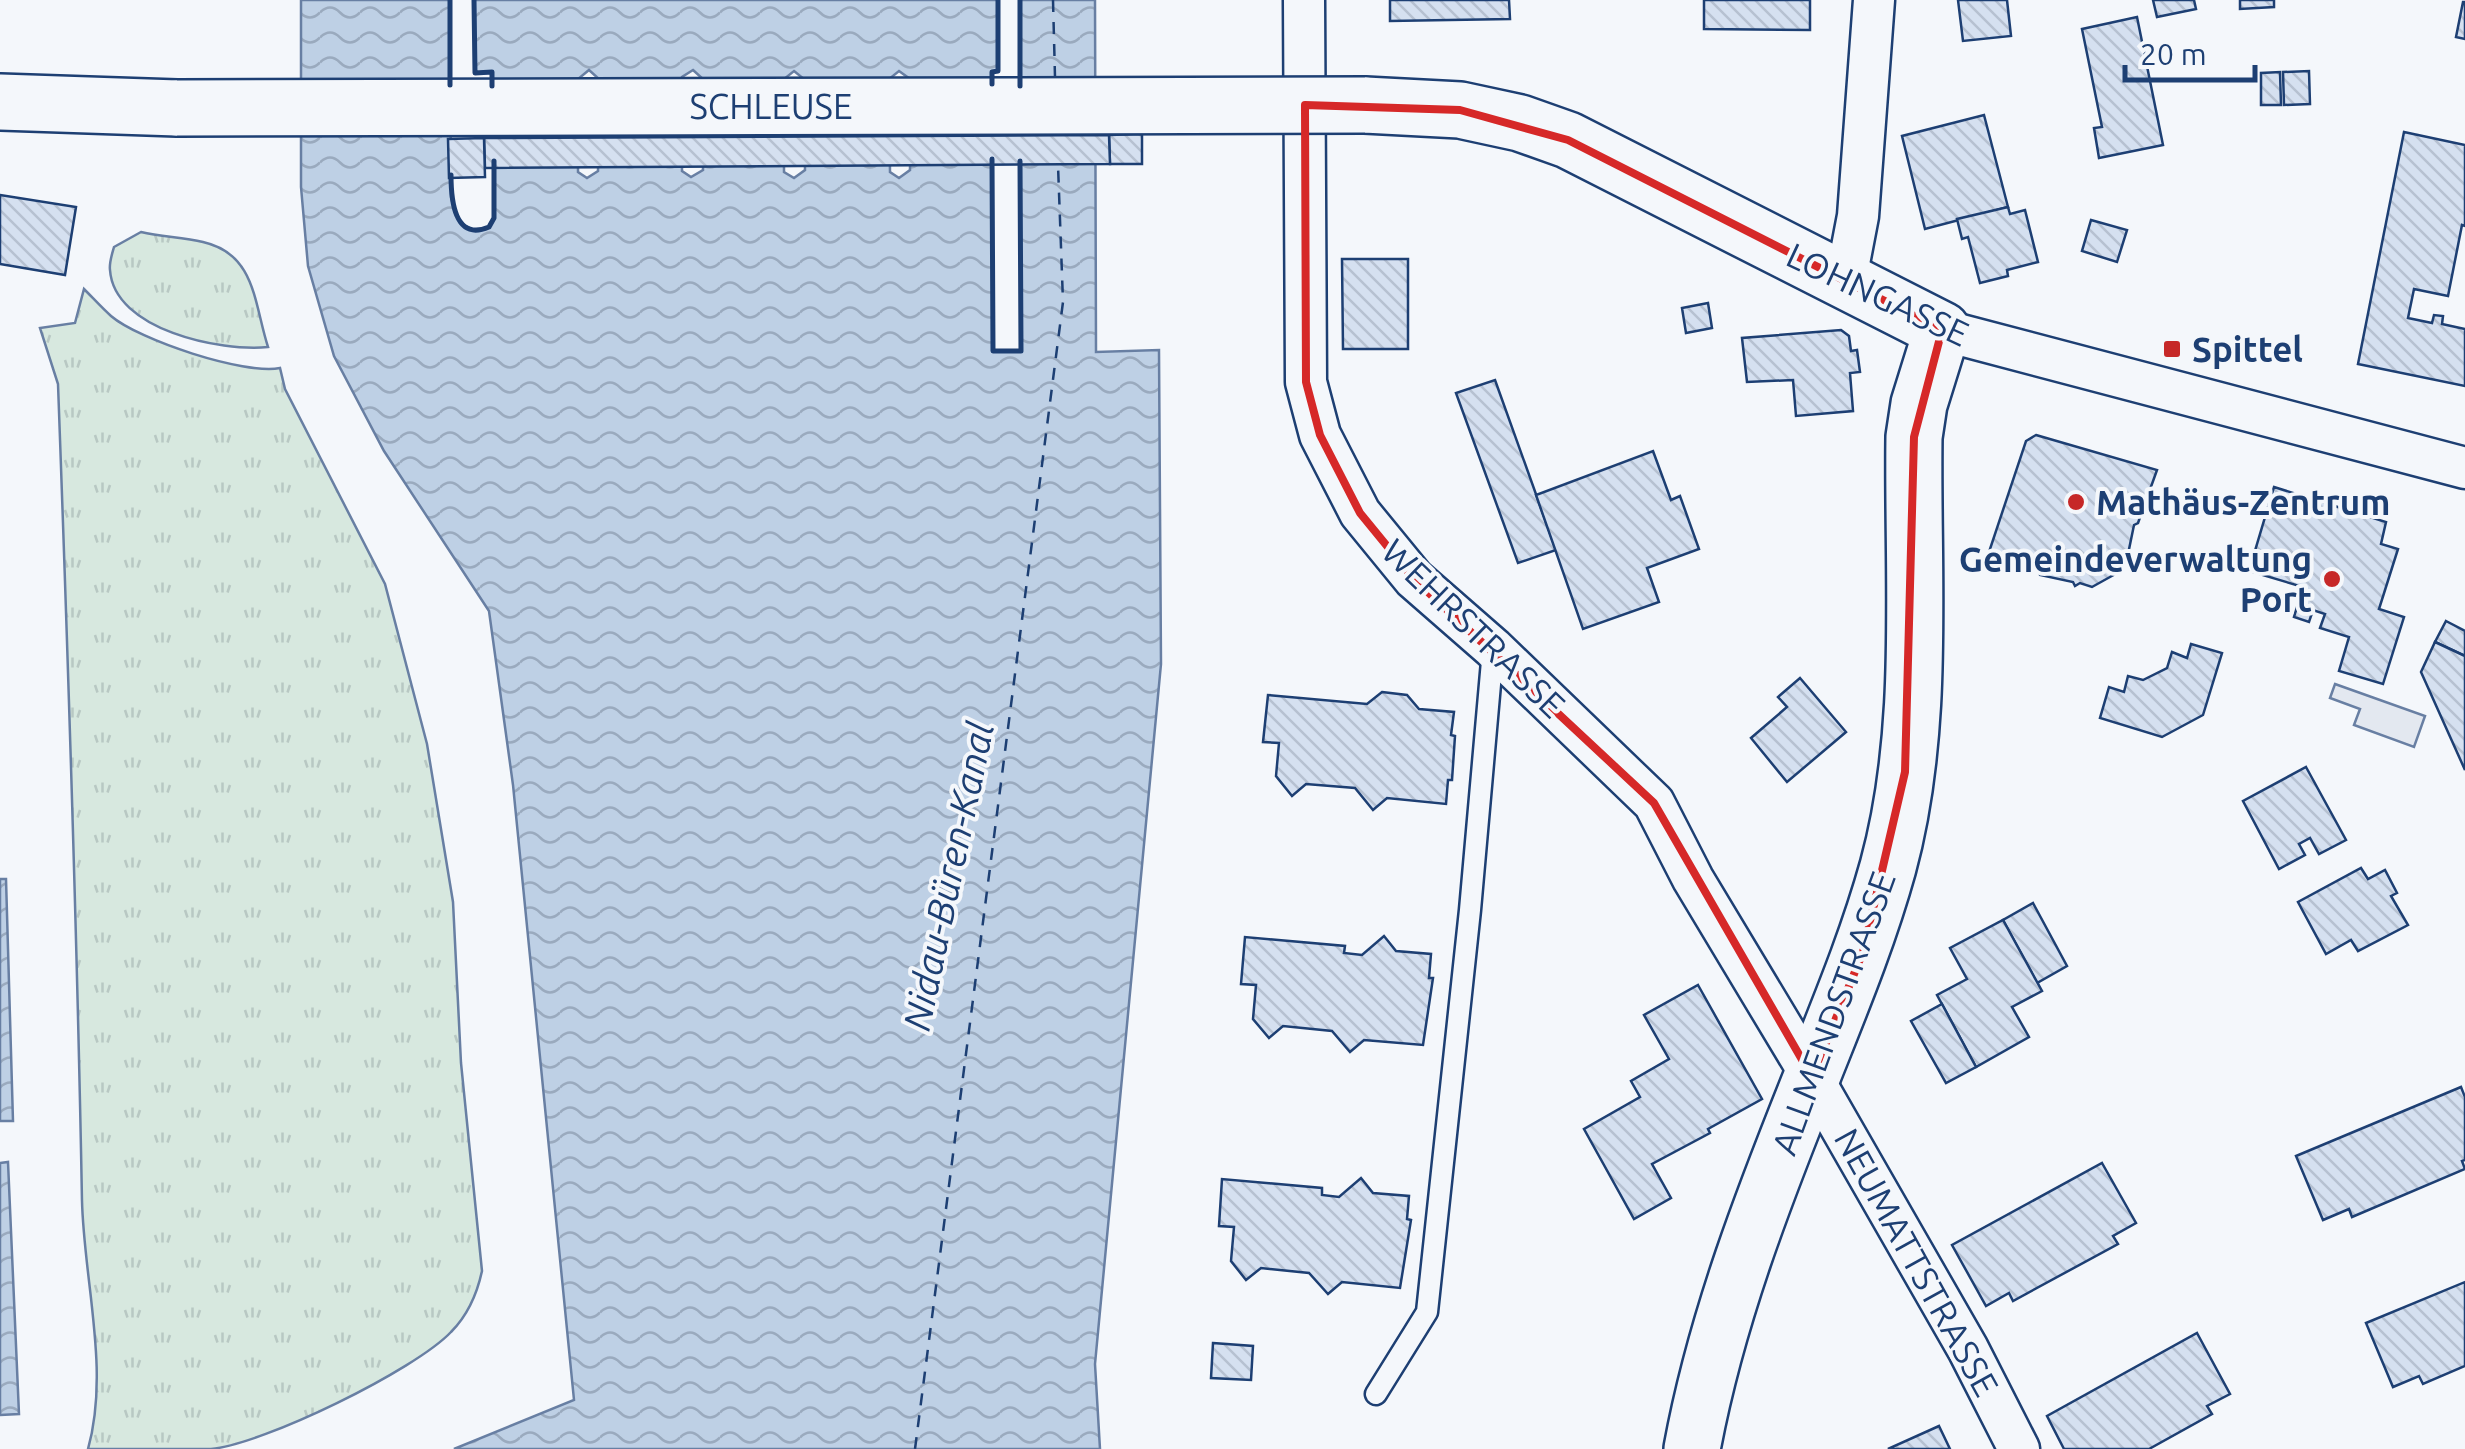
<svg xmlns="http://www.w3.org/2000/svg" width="2465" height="1449" font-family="Ubuntu,sans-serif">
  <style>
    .grass { fill: url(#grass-tufts); stroke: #687fa3; stroke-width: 2.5 }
    .parking { fill: #e3e8f0; stroke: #687fa3; stroke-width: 2.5 }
    .water { fill: url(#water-waves); stroke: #687fa3; stroke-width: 2.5; fill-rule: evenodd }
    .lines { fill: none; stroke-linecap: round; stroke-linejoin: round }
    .ferry { stroke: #1d3f73; stroke-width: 2.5; stroke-dasharray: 12 10; stroke-linecap: butt }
    .building { fill: url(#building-back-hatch); stroke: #1d3f73; stroke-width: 2.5 }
    .service-casing { stroke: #1d3f73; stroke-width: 25 }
    .minor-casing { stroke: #1d3f73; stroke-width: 45 }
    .secondary-casing { stroke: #1d3f73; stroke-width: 60 }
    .service { stroke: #f4f7fb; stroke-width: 20 }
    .minor { stroke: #f4f7fb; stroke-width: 40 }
    .secondary { stroke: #f4f7fb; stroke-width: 55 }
    .secondary-bridge-casing { stroke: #1d3f73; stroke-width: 60; stroke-linecap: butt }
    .secondary-bridge { stroke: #f4f7fb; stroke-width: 55 }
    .wall { stroke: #1d3f73; stroke-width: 5 }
    .marked { fill: none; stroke: #d62828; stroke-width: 8; stroke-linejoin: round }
    .poi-dot { fill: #c62828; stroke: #f4f7fb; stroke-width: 4 }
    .labels { text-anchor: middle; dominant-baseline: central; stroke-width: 8; stroke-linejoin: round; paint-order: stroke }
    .street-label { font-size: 35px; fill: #1d3f73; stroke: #f4f7fb }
    .poi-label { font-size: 35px; font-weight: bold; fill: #1d3f73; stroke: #f4f7fb; text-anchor: start }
    .water-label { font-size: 38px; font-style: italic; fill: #1d3f73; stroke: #f4f7fb }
  </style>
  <defs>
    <pattern id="grass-tufts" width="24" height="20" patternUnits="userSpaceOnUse" patternTransform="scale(2.5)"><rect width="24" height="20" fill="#d7e8df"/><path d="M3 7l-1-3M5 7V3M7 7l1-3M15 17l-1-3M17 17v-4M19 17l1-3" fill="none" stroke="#b8c8c3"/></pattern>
    <pattern id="water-waves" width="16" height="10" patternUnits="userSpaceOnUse" patternTransform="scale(2.5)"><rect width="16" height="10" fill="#bed0e5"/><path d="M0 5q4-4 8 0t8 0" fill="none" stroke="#9aaabe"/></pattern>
    <pattern id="building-back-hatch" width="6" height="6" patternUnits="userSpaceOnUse" patternTransform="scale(2.5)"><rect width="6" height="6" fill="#d5e0f0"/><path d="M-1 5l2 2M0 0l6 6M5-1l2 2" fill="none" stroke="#b6c1d1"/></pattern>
  </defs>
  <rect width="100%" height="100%" fill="#f4f7fb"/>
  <g class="grass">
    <path d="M141 232C162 237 182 237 203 242 256 254 254 304 268 347 221 352 114 330 110 270 109 263 112 254 114 247Z"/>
    <path d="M84 289C93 298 102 308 111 316 139 340 244 375 280 368L285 389 385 584 427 744 453 902 461 1063 482 1271C477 1294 468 1315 451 1332 415 1370 264 1444 211 1449 171 1449 129 1449 88 1449 110 1370 84 1282 82 1201 77 928 68 656 58 384L40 328 75 323Z"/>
  </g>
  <polygon class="parking" points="2335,684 2425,716 2414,747 2354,725 2360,709 2330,698"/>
  <g class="water">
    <path d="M301 0H450L451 197C455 219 466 237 489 227L494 218 492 73H475L474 0H998V71L992 72 993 350 1021 351 1020 0H1095L1096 352 1159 350 1161 664 1095 1364 1100 1449H454L574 1400 513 785 489 611 384 451 334 356 308 266 301 187ZM589 70 599 79 598 171 587 178 578 172V79ZM693 70 703 79V170L691 177 682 171V77ZM794 71 804 79 805 170 794 178 784 172V79ZM899 71 910 79V170L899 178 890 172 889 79Z"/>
    <polygon points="0,879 6,879 13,1121 0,1121"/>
    <polygon points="8,1162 19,1414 0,1415 0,1163"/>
  </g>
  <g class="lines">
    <g class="ferry">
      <polyline points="1053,0 1055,77"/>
      <polyline points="915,1449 1063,302 1058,165"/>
    </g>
  </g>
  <g class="building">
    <polygon points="1390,0 1509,0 1510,19 1390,21"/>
    <polygon points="1704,0 1810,0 1810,30 1704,29"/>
    <polygon points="1958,0 2007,0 2011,36 1963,41"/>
    <polygon points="2153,0 2194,0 2196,9 2157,17"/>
    <polygon points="2240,0 2274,0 2274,7 2240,9"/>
    <polygon points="2463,2 2465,2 2465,39 2456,37"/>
    <polygon points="2137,17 2163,145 2099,158 2094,128 2102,127 2082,29"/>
    <polygon points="2309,71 2310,104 2284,105 2283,72"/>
    <polygon points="2280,72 2281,105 2261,105 2261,73"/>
    <polygon points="1984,115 2008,207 1925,229 1902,136"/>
    <polygon points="2404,132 2465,145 2465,226 2462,225 2448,296 2414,289 2408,318 2432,323 2434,315 2443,316 2442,324 2465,329 2465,386 2358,364"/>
    <polygon points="1142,134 1142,164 1110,164 1109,135"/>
    <polygon points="1109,135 1110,164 485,168 484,138"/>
    <polygon points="484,138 485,177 449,178 448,139"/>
    <polygon points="0,195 76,207 65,275 0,264"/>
    <polygon points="2008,207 2010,214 2025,210 2038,262 2007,270 2008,276 1980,283 1968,237 1962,239 1957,219"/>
    <polygon points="2091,220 2127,230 2117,262 2082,251"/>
    <polygon points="1342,259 1408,259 1408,349 1343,349"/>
    <polygon points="1708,303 1712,328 1686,333 1682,308"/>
    <polygon points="1841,330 1849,336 1851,351 1857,350 1860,372 1850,373 1853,411 1796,416 1793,380 1747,382 1742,338"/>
    <polygon points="1495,380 1556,550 1518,563 1456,393"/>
    <polygon points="2036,435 2157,470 2138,523 2134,525 2127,559 2122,561 2119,572 2092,587 2080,583 2075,586 2073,582 2040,575 2038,571 1986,561 2026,441"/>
    <polygon points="1653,451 1671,500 1680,496 1699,549 1647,568 1659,602 1583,629 1536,495"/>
    <polygon points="2274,487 2386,522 2381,544 2398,549 2379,609 2404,617 2383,684 2339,671 2349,637 2320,628 2325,614 2313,610 2309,622 2294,617 2303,587 2249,571"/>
    <polygon points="2446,621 2465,631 2465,656 2435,642"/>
    <polygon points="2435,642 2465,656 2465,770 2421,672"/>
    <polygon points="2191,644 2222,653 2203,715 2162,737 2100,718 2109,687 2124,692 2128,676 2143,680 2167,668 2172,652 2187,658"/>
    <polygon points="1800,678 1846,732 1787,782 1751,738 1787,707 1778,697"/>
    <polygon points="1382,692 1407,695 1419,709 1454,712 1451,735 1455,736 1452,780 1448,780 1446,804 1387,798 1373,810 1355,788 1306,784 1292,796 1276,776 1279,743 1263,742 1268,695 1367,704"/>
    <polygon points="2306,767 2346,840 2319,854 2310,838 2299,844 2305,855 2279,869 2243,801"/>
    <polygon points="2361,868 2368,879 2385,870 2397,893 2391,896 2408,925 2358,951 2351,940 2326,954 2298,902"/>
    <polygon points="2033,903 2067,966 2037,983 2003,920"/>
    <polygon points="2003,920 2042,991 2012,1007 2029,1037 1976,1067 1937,995 1967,979 1950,948"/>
    <polygon points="1384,936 1396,951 1431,954 1429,978 1433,978 1423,1045 1364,1040 1350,1052 1332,1031 1283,1026 1269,1038 1253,1019 1256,985 1241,984 1245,937 1345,946 1344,953 1362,955"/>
    <polygon points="1698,985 1762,1099 1708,1129 1710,1133 1652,1164 1671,1198 1634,1219 1584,1129 1640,1097 1631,1081 1669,1059 1644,1015"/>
    <polygon points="1942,1004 1976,1067 1946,1083 1911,1021"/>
    <polygon points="2461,1087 2465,1097 2465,1160 2462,1161 2465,1169 2352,1217 2349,1209 2323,1220 2296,1156"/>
    <polygon points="2102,1163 2136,1223 2113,1236 2118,1244 2013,1301 2009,1293 1986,1306 1952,1245"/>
    <polygon points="1361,1178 1373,1193 1409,1196 1407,1219 1411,1220 1400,1288 1342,1282 1328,1294 1309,1273 1261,1268 1246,1280 1231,1261 1234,1227 1219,1226 1222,1179 1322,1188 1322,1195 1339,1197"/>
    <polygon points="2465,1282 2465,1366 2423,1384 2419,1376 2393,1387 2366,1323"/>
    <polygon points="2197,1333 2230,1394 2207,1406 2212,1414 2149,1449 2064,1449 2047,1416"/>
    <polygon points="1213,1343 1253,1346 1251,1380 1211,1378"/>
    <polygon points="1939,1426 1950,1449 1888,1449"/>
  </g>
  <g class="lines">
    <g class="service-casing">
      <polyline id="service" points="1376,1394 1427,1312 1470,910 1493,650"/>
    </g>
    <g class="minor-casing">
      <g id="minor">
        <polyline points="1304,0 1306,382 1320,435 1360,513 1414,579 1493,648 1654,803 1693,879 1812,1077 1968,1349 2019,1449"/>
        <polyline points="1845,284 1858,216 1874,0"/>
        <polyline points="1942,330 2465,468"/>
      </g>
    </g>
    <g class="secondary-casing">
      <g id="secondary">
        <polyline points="0,102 177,108"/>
        <path d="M1365 105 1460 110 1520 123 1568 140 1942 330 1919 404 1914 437C1912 579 1926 728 1888 867 1868 939 1840 1006 1813 1074 1764 1196 1716 1319 1692 1449"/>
      </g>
    </g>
    <use href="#service" class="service"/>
    <use href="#minor" class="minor"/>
    <use href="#secondary" class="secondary"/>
    <g class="secondary-bridge-casing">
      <polyline id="secondary-bridge" points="177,108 1365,105"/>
    </g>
    <use href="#secondary-bridge" class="secondary-bridge"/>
    <g class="wall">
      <polyline points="450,0 450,85"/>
      <polyline points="474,0 475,73 492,72 492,86"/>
      <polyline points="1020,0 1020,86"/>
      <polyline points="992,84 992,72 998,71 998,0"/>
      <polyline points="992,159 993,351 1021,351 1020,161"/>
      <path d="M451 175C451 199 454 242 489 227L494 218V161"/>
    </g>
  </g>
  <path class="marked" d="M1305 105 1460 110 1568 140 1942 330 1914 437 1905 772 1863 952 1812 1077 1654 803 1414 579 1360 513 1320 435 1306 382Z"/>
  <g class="poi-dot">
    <rect x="2162" y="339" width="20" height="20" rx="5"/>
    <circle cx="2076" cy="502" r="10"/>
    <circle cx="2332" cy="579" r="10"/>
  </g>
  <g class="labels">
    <g class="street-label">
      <text x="771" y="106">SCHLEUSE</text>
      <text transform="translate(1878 294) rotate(25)">LOHNGASSE</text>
      <text transform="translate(1474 628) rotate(44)">WEHRSTRASSE</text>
      <text transform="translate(1833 1013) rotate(-70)">ALLMENDSTRASSE</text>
      <text transform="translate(1917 1262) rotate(61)">NEUMATTSTRASSE</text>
    </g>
    <g class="poi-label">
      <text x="2192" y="349">Spittel</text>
      <text x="2096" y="502">Mathäus-Zentrum</text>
      <text x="2312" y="559" text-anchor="end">Gemeindeverwaltung<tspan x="2312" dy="40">Port</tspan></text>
    </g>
    <g class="water-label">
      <text transform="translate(948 876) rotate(-78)">Nidau-Büren-Kanal</text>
    </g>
  </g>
  <path d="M2125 65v15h130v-15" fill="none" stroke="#1d3f73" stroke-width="5"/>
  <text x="2140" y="65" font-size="30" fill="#1d3f73" stroke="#f4f7fb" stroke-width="8" paint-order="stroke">20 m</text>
</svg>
